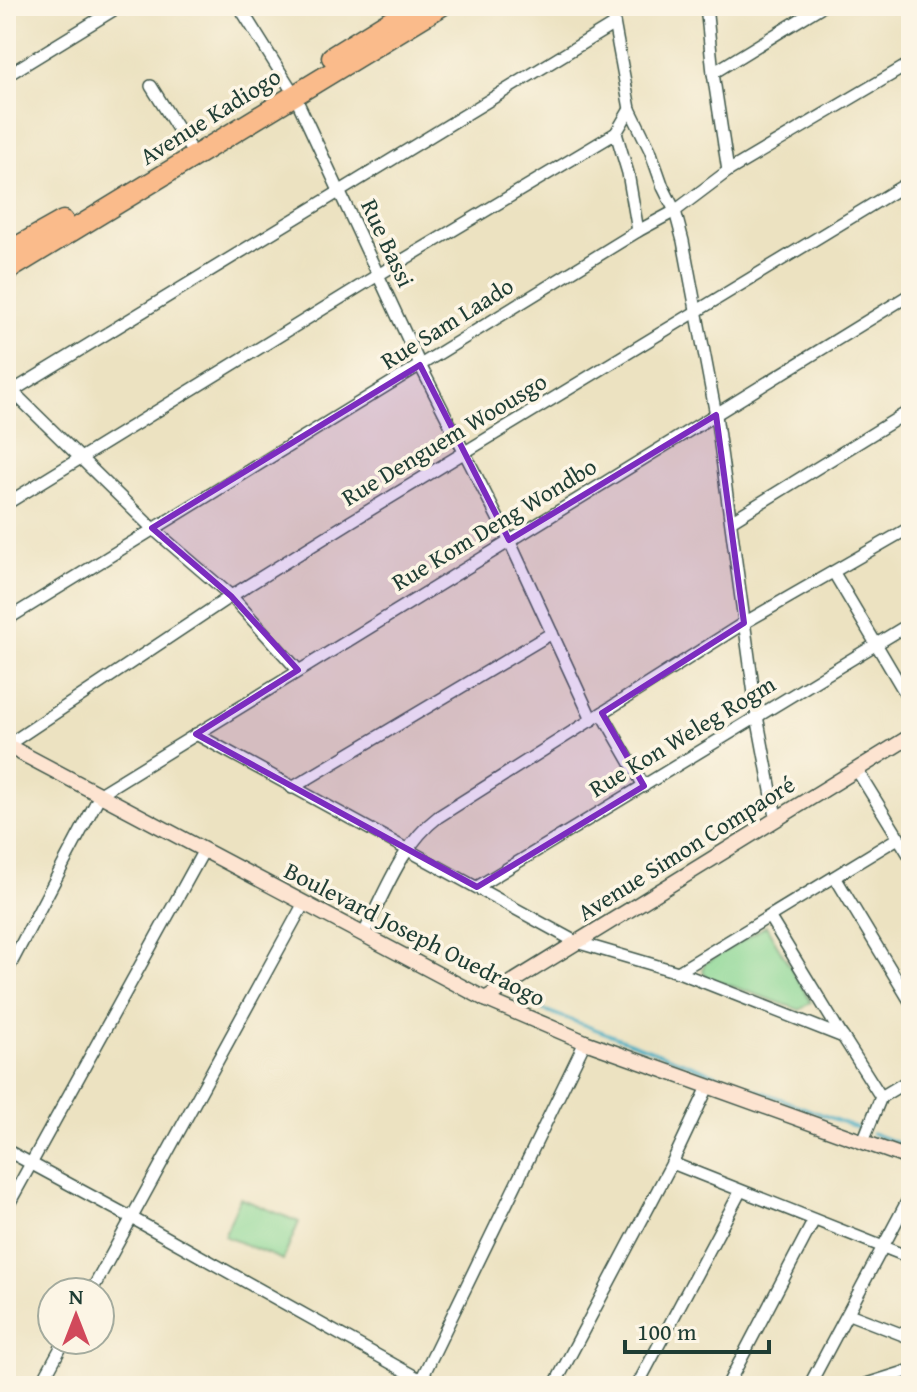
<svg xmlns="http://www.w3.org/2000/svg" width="917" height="1392" font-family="'Gentium Book Plus',serif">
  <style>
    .green { fill: #8bd795; stroke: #558a64; stroke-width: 2 }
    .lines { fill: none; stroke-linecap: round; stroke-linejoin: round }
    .stream { stroke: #43acc2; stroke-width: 3 }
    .street-casing { stroke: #3e5649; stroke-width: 14 }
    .secondary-casing { stroke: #3e5649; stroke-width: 17 }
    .highway-casing { stroke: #3e5649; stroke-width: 23 }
    .street { stroke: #fff; stroke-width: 11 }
    .secondary { stroke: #fde4d1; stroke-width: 14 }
    .highway { stroke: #fabb8b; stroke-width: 20 }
    .marked { fill: #7b2cbf; fill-opacity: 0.2; stroke: #7b2cbf; stroke-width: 6; stroke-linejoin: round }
    .labels { text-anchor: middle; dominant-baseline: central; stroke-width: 7; stroke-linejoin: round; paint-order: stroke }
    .street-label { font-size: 24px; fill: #1f3d34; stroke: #fcf5e5 }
  </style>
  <rect width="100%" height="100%" fill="#fcf5e5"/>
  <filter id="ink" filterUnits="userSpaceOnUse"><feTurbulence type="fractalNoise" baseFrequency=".0125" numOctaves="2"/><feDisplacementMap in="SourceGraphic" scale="16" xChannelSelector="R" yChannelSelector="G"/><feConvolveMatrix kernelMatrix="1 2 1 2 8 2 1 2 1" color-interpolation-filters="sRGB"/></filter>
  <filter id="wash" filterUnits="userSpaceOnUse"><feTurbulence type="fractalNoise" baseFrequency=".006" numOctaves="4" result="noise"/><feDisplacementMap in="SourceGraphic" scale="32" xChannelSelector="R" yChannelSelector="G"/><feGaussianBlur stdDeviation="1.8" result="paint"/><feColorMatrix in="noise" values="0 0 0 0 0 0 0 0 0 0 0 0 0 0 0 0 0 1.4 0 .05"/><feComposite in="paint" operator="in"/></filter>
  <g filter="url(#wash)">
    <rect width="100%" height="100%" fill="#ece2c1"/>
    <g class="green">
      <polygon points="766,926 811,1002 800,1010 706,977 703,971 704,964"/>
      <polygon points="240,1198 299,1222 283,1260 224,1236"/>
    </g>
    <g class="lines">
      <g class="stream">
        <polyline points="515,999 858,1128"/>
        <polyline points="872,1133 911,1148"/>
      </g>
    </g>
  </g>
  <g filter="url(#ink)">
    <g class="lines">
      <g class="street-casing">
        <g id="street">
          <polyline points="239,6 294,94 420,365 509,540 592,720"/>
          <polyline points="611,6 630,109 650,150 663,187 675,211 683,241 716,415 757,716 776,817"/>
          <polyline points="706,6 713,73 728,171"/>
          <polyline points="713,73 822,6"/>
          <polyline points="6,76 120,6"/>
          <polyline points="151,86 189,147"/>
          <polyline points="630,109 616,133 628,173 638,231"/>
          <polyline points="6,385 152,528 231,596 298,670"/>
          <polyline points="6,395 614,24"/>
          <polyline points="6,504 378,275 616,133"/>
          <polyline points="731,521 911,410"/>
          <polyline points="834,573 911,703"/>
          <polyline points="6,620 638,231 675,211 728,171 911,63"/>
          <polyline points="602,713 644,786"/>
          <polyline points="196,734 576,942 678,972 843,1037 881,1097"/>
          <polyline points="6,746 231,596 350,522 911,181"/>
          <polyline points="857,770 911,858"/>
          <polyline points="292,788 552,633"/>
          <polyline points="835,877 911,1003"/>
          <polyline points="477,887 911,623"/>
          <polyline points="770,918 842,1036"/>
          <path d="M363 935C384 895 401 845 438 817L744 623 911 527"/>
          <polyline points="678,972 898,838"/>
          <polyline points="6,973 101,793 911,294"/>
          <polyline points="863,1141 881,1097 911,1079"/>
          <polyline points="6,1150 132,1218 432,1386"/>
          <polyline points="672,1163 911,1258"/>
          <polyline points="6,1209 204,850"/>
          <polyline points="91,1292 304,903"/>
          <polyline points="849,1314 911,1338"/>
          <polyline points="40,1386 65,1340"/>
          <polyline points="418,1386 585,1042"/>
          <polyline points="554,1386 672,1163 708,1087"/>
          <polyline points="637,1386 740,1192"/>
          <polyline points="727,1386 814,1220"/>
          <polyline points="809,1386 911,1194"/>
          <polyline points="860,1386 911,1370"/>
        </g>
      </g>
      <g class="secondary-casing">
        <g id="secondary">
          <polyline points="6,745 485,999 585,1042 911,1159"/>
          <polyline points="485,999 911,736"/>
        </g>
      </g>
      <g class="highway-casing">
        <g id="highway">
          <polyline points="332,57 414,6"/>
          <polyline points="6,253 63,221"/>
          <polyline points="6,271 441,6"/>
        </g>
      </g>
      <use href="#street" class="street"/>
      <use href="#secondary" class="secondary"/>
      <use href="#highway" class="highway"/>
    </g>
  </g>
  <path class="marked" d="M420 365 509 540 716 415 744 623 602 713 644 786 477 887 196 734 298 670 231 596 152 528Z"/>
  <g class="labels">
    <g class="street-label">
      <text transform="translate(210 116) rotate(-32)">Avenue Kadiogo</text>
      <text transform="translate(388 243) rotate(65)">Rue Bassi</text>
      <text transform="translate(447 323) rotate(-32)">Rue Sam Laado</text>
      <text transform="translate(444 439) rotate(-31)">Rue Denguem Woousgo</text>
      <text transform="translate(494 524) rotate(-31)">Rue Kom Deng Wondbo</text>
      <text transform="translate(682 736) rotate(-31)">Rue Kon Weleg Rogm</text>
      <text transform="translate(686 848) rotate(-32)">Avenue Simon Compaoré</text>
      <text transform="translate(415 934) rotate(27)">Boulevard Joseph Ouedraogo</text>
    </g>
  </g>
  <rect width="917" height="1392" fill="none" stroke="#fcf5e5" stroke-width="32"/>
  <g transform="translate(76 1316)"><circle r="38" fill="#fcf5e5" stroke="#a4ab9e" stroke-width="2"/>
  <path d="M0-6L14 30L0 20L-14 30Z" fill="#d1495b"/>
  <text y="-12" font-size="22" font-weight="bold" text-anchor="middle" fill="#1f3d34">N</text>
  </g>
  <path d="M625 1340v12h144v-12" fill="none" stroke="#1f3d34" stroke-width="4"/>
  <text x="637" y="1340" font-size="24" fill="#1f3d34" stroke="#fcf5e5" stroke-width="6" paint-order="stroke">100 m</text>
</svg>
